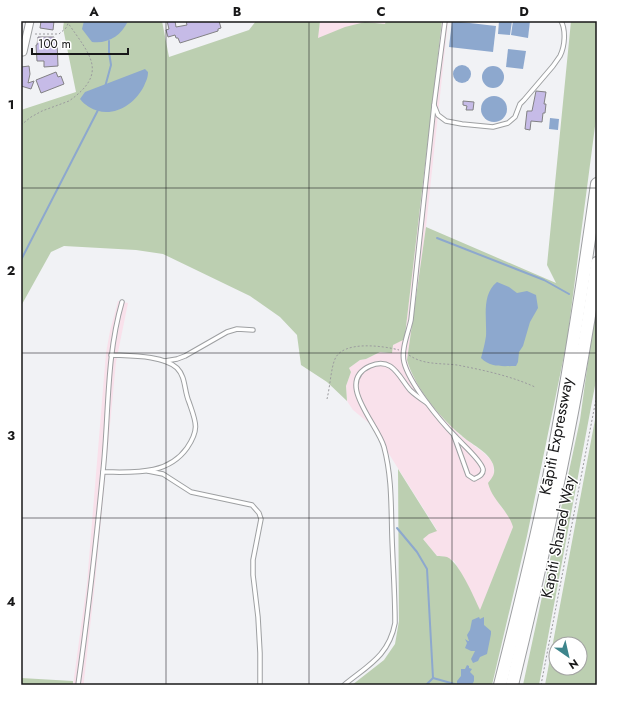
<svg xmlns="http://www.w3.org/2000/svg" width="618" height="706" font-family="Jost,sans-serif">
  <style>
    .industrial { fill: #f9e1eb }
    .green { fill: #bccfb1; fill-rule: evenodd }
    .water { fill: #8da8ce }
    .lines { fill: none; stroke-linecap: round; stroke-linejoin: round }
    .stream { stroke: #8da8ce; stroke-width: 2 }
    .building { fill: #c6bbe7; stroke: #828184 }
    .lane-casing { stroke: #9ea0a2; stroke-width: 5.5 }
    .street-casing { stroke: #9ea0a2; stroke-width: 9 }
    .highway-casing { stroke: #9ea0a2; stroke-width: 14 }
    .path { stroke: #9b9b9e; stroke-width: 1; stroke-dasharray: 2 2; stroke-linecap: butt }
    .lane { stroke: #fff; stroke-width: 3.5 }
    .street { stroke: #fff; stroke-width: 7 }
    .highway { stroke: #fff; stroke-width: 12 }
    .grid { fill: none; stroke: #181819; stroke-width: 1; stroke-opacity: 0.55 }
    .labels { text-anchor: middle; dominant-baseline: central; stroke-width: 3; stroke-linejoin: round; paint-order: stroke }
    .street-label { font-size: 16px; fill: #181819; stroke: #fff }
    .neatline { fill: none; stroke: #181819; stroke-width: 1.5 }
    .grid-label { font-size: 13px; text-anchor: middle; font-weight: bold; fill: #181819 }
  </style>
  <rect width="100%" height="100%" fill="#f1f2f5"/>
  <g class="industrial">
    <polygon points="320,21 386,21 386,24 365,22 317,39"/>
    <polygon points="442,21 448,21 426,227 407,360 410,371 425,395 442,417 460,435 484,453 490,459 493,464 494,473 494,477 489,481 499,504 511,519 513,527 480,611 464,578 454,561 442,556 437,556 423,539 429,533 437,530 370,424 353,410 347,401 346,386 351,372 349,368 360,360 366,359 380,352 386,353 393,345 402,340 405,335"/>
    <polygon points="118,301 128,303 116,362 95,583 84,681 84,685 73,685 87,583 106,353 110,331"/>
  </g>
  <g class="green">
    <polygon points="64,21 162,21 169,57 249,30 256,21 320,21 318,38 345,27 365,22 385,24 386,21 442,21 405,335 403,340 393,345 392,353 380,352 366,359 360,360 349,368 351,372 346,386 347,401 327,382 301,365 297,335 280,317 250,296 163,254 136,250 64,246 51,252 21,306 21,110 76,92 63,28"/>
    <path d="M571 21H597V111L567 341 527 536 492 685H352L384 660 395 644 399 621 398 469 437 531 429 534 423 539 437 556C440 556 443 556 447 557 459 562 474 597 480 610L513 527C508 510 492 500 488 483 493 476 496 474 493 464 488 451 470 444 461 435 440 418 414 386 407 360L426 227 556 283 547 265Z"/>
    <polygon points="597,296 597,375 539,685 523,685 580,420"/>
    <path d="M597 409V685H545ZM556 644H580V668H556Z"/>
    <polygon points="21,678 73,681 73,685 21,685"/>
  </g>
  <g class="water">
    <path d="M84 21H128C121 36 108 44 92 42L82 29Z"/>
    <polygon points="452,21 496,26 493,52 449,47"/>
    <polygon points="499,21 512,21 510,35 498,34"/>
    <polygon points="513,21 530,21 528,38 511,35"/>
    <polygon points="508,49 526,51 523,69 506,67"/>
    <circle cx="462" cy="74" r="9"/>
    <circle cx="493" cy="77" r="11"/>
    <path d="M145 69 148 72C148 78 146 81 144 86 134 106 110 120 89 107 85 104 83 103 80 99L85 92Z"/>
    <circle cx="494" cy="109" r="13"/>
    <polygon points="550,118 559,119 558,130 549,129"/>
    <path d="M497 282 509 287 517 293 527 291 536 295 538 308 530 322 523 346 519 352 518 362 516 366C503 366 491 368 481 358 483 351 485 343 486 336 487 318 481 295 497 282Z"/>
    <polygon points="479,617 480,619 484,617 484,625 491,631 491,634 487,654 480,657 478,661 473,663 471,659 475,651 471,651 465,648 467,643 465,639 468,641 469,641 467,635 470,630 472,620"/>
    <polygon points="467,665 469,666 469,668 472,669 470,672 474,676 474,681 472,685 457,685 457,681 461,676 461,669 465,669"/>
  </g>
  <g class="lines">
    <g class="stream">
      <polyline points="105,87 111,65 109,52 109,41"/>
      <polyline points="437,238 544,280 569,294"/>
      <polyline points="21,260 98,110"/>
      <polyline points="397,528 417,552 427,569 433,678"/>
      <polyline points="433,678 458,685"/>
      <polyline points="426,685 433,678"/>
    </g>
  </g>
  <g class="building">
    <polygon points="41,21 54,21 53,30 40,28"/>
    <polygon points="167,21 175,21 176,27 187,25 186,21 219,21 221,28 218,29 218,31 180,43 178,38 176,38 175,35 168,37 166,30 169,29"/>
    <polygon points="38,37 54,37 54,39 57,40 58,66 44,67 44,61 37,61 36,45 37,45"/>
    <polygon points="29,66 30,74 28,83 34,81 31,89 21,86 21,67"/>
    <polygon points="56,72 58,77 61,76 64,84 41,93 36,80"/>
    <polygon points="536,91 546,92 544,104 546,104 545,113 543,113 542,122 531,121 530,130 525,129 527,111 532,111"/>
    <polygon points="463,101 474,102 473,110 466,110 467,106 463,105"/>
  </g>
  <g class="lines">
    <g class="lane-casing">
      <g id="lane">
        <path d="M445 21 434 105 438 115 446 121 462 124 493 127 508 123 515 117 520 104 524 100 553 66 560 56C565 46 566 30 561 21"/>
        <path d="M434 105 411 320C408 333 401 350 404 362 409 383 440 421 456 437 462 444 481 460 483 469 484 475 478 477 474 479L468 475 454 436"/>
        <polyline points="165,361 177,359 185,356 227,332 237,329 253,330"/>
        <polyline points="148,471 163,474 191,492 252,505 259,513 261,519 253,560 253,575 258,617 260,653 260,685"/>
        <path d="M103 472C133 472 167 476 187 448 200 429 196 422 189 402 184 391 186 377 177 368 163 355 129 356 111 355"/>
        <path d="M78 685C88 614 96 543 103 471 109 415 106 357 122 302"/>
        <path d="M344 685C367 666 389 656 395 623 395 595 393 566 392 538 391 507 392 477 384 447 378 424 334 382 370 366 392 356 399 377 410 390 415 395 421 399 427 403"/>
      </g>
    </g>
    <g class="street-casing">
      <polyline id="street" points="23,52 30,21"/>
    </g>
    <g class="highway-casing">
      <g id="highway">
        <path d="M500 685C517 618 534 550 548 482 568 383 583 283 597 184"/>
        <path d="M512 685C546 546 577 405 597 263"/>
      </g>
    </g>
    <g class="path">
      <polyline points="35,34 59,34 66,28 69,21"/>
      <path d="M21 125 31 117 42 111 69 101C109 73 90 55 68 23"/>
      <path d="M409 355C423 365 440 363 457 365 483 370 511 376 535 387"/>
      <path d="M327 399C330 387 331 368 335 359 343 340 384 346 399 350"/>
      <polyline points="541,685 597,394"/>
    </g>
    <use href="#lane" class="lane"/>
    <use href="#street" class="street"/>
    <use href="#highway" class="highway"/>
  </g>
  <path class="grid" d="M166 21V685M309 21V685M452 21V685M21 188H597M21 353H597M21 518H597"/>
  <g class="labels">
    <g class="street-label">
      <text transform="translate(556 436) rotate(-79)">Kāpiti Expressway</text>
      <text transform="translate(558 537) rotate(-79)">Kapiti Shared Way</text>
    </g>
  </g>
  <rect width="618" height="706" fill="none" stroke="#ffffff" stroke-width="44"/>
  <g transform="translate(568 656) rotate(146)"><circle r="19" fill="#ffffff" stroke="#a3a3a3"/>
  <path d="M0-3L7 15L0 10L-7 15Z" fill="#3d858c"/>
  <text y="-6" font-size="11" font-weight="bold" text-anchor="middle" fill="#181819">N</text>
  </g>
  <path d="M32 48v6h96v-6" fill="none" stroke="#181819" stroke-width="2"/>
  <text x="38" y="48" font-size="12" fill="#181819" stroke="#ffffff" stroke-width="3" paint-order="stroke">100 m</text>
  <rect x="22" y="22" width="574" height="662" class="neatline"/>
  <g class="grid-label">
    <text x="94" y="16">A</text>
    <text x="237" y="16">B</text>
    <text x="381" y="16">C</text>
    <text x="524" y="16">D</text>
    <text x="11" y="109">1</text>
    <text x="11" y="275">2</text>
    <text x="11" y="440">3</text>
    <text x="11" y="606">4</text>
  </g>
</svg>
